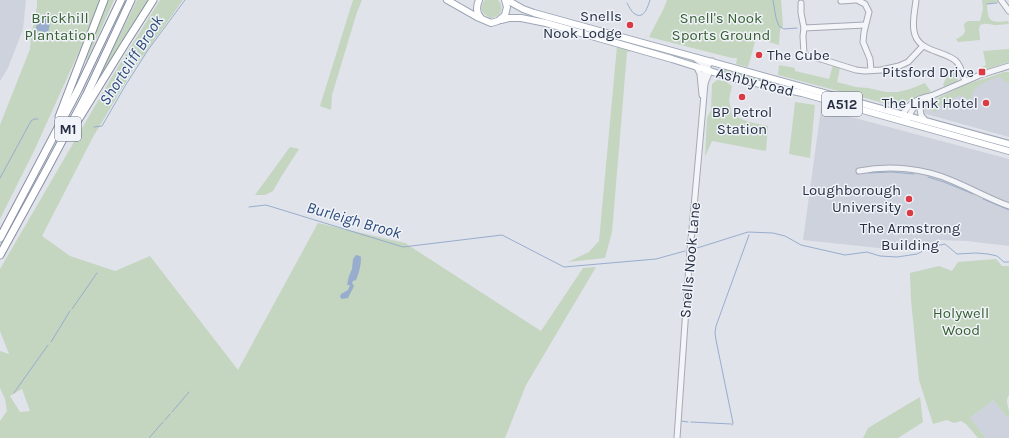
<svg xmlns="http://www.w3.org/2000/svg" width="1009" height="438" font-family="Karla,sans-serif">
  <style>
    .built { fill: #ced2dd }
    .green { fill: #c4d5c0; fill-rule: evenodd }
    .water { fill: #98adce }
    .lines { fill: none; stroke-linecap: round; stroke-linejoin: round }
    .stream { stroke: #98adce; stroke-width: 1 }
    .minor-casing { stroke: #a5a9b5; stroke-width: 7 }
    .major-casing { stroke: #9ea6b7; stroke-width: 8 }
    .highway-casing { stroke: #868fa3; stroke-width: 9 }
    .minor { stroke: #f3f5f8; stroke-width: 5 }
    .major { stroke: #fff; stroke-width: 6 }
    .highway { stroke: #fff; stroke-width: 7 }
    .poi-dot { fill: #db3a45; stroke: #f0f3f8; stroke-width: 1.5 }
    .labels { text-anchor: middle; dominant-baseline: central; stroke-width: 3; stroke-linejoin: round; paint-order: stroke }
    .shield { fill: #f0f3f8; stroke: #636a7a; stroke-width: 1 }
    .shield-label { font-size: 14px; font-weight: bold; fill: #272f44 }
    .poi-label { font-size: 15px; fill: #272f44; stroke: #f0f3f8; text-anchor: end }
    .park-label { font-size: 15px; fill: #386133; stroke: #f0f3f8 }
    .street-label { font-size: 15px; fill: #272f44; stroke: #f0f3f8 }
    .water-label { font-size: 16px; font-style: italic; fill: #2d4a7b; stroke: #f0f3f8 }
  </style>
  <rect width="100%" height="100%" fill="#e0e3ea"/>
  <g class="built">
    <polygon points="0,0 26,0 23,29 8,68 0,81"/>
    <polygon points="1000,75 1009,83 1009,137 926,114 924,113 924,107 929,102 979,82"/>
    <polygon points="821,109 1009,159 1009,246 967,241 939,240 907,251 803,240"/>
    <polygon points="993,400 1008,418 1009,418 1009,438 986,438 970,418"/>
  </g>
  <g class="green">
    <polygon points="37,0 99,0 91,25 34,151 0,219 0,125 30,49 31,37 37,6"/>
    <polygon points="107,0 114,0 87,60 85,60"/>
    <polygon points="137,0 150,0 104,72 102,71"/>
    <path d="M160 0H183L133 70 93 137 42 236 70 256 115 271 150 256 238 370 318 223 405 243 541 331 583 268 596 267 526 385 505 438H0V421L7 411 5 399 0 388V351L9 354 0 331V269L113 75ZM22 389 30 411 20 412 10 396Z"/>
    <polygon points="353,0 362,0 357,12 332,95 331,110 320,106"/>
    <path d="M485 0H498C505 8 501 17 490 18L484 14C480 9 481 4 485 0Z"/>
    <polygon points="667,0 781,0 783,26 780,30 779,45 756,38 748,67 736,64 737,58 732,58 649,37 664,8"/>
    <path d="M982 0H996L999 2 987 4C988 22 990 23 1008 21L1009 24C1005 24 1001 25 998 25 991 25 987 22 980 25L979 29 980 40 958 42 956 39 962 36 965 32 964 24 968 21H980L983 9Z"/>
    <polygon points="617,46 629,49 631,51 627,52 612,232 605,258 568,262 589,252 599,241"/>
    <polygon points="1009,49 1009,62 981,71 980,68 986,65 983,51"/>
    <polygon points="779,65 795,68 795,71 829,79 833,65 840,68 837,82 856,87 868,88 886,92 898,92 910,89 925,83 931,92 898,104 891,105 778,75"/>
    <polygon points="722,68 899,115 900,117 900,118 721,72 720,69"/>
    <path d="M953 68 955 69C957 74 959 77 957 82L945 87 943 85 947 76Z"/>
    <path d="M1004 72H1009V85L1000 77C993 78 982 83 976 88 973 91 971 96 970 99L968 100 961 95C954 97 950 100 948 107L943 104 940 105 937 111 934 112 932 111 930 107 932 102 938 98 962 86 976 81 987 78Z"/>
    <polygon points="717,80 725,81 732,86 729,100 732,115 749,122 768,126 766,151 712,141 705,157 707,118 711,110 712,84"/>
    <polygon points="795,102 815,105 810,158 789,154"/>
    <polygon points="290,147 299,149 281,177 273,191 265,195 255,195"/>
    <path d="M996 259 1002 266H1009V395C1005 401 1008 405 1009 411 1009 413 1009 415 1009 418H1008L993 400 970 418 986 438H978L966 424 961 421 954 423 947 420 933 424 919 380 911 300 910 273 939 266 952 271 958 262Z"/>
    <polygon points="920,397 923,422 898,438 863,438 868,428"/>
  </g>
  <g class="water">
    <path d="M42 16 48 17 51 20 48 32H42L36 30C36 23 37 20 42 16Z"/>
    <path d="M356 255 360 256 361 257C361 266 359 273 356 280L353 281 352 283 354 286 348 298 342 299 340 297 341 294 348 290 350 285H347L349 276 352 269 353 259Z"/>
  </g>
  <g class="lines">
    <g class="stream">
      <polyline points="773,0 776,18 779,26 784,29 797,28"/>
      <path d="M627 3C629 6 631 12 635 14 644 20 648 6 650 0"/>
      <polyline points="987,4 997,3"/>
      <polyline points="94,127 102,126 125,86 148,50 185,0"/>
      <polyline points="869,173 891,172 914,174"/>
      <polyline points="928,177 944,182 973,194"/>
      <polyline points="0,178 31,121 34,119 38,119"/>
      <polyline points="983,199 1009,210"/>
      <polyline points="249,207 266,205 403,247 502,235 564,267 656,259 685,251"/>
      <polyline points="694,249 748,232 773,233 785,236 801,245 845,255 867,252 880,256 897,257 917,254 930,247 945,244 957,254 976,253 988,254 997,256 1004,262 1009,262"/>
      <polyline points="72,309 97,273"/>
      <polyline points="51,342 70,311"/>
      <polyline points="16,390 48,345"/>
      <polyline points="14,393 15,391"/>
      <polyline points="172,412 189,392"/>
      <polyline points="165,420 170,414"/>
      <polyline points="681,421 688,422"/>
      <polyline points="691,422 731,424"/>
      <polyline points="732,425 733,423 716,340 715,333 716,326 749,235"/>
      <polyline points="149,438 163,422"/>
    </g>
    <g class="minor-casing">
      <g id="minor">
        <polyline points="857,0 865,4 869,12 864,32 863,42 870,59 871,70"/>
        <path d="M916 0C915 10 912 21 914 31 917 52 943 50 956 61 961 66 963 75 965 81"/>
        <polyline points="1001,0 1009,11"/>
        <polyline points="841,1 855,0"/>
        <polyline points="801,3 801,13 804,28 803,36 804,55"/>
        <polyline points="804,28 865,25"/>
        <polyline points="799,54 821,59 856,70 865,71 881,70 899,66 908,62 923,46"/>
        <polyline points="696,59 707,67 710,71 705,83"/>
        <polyline points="696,66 700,74 702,95"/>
        <polyline points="924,102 920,109 921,115 925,120"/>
        <path d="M904 118 903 114C909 103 919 98 931 96L980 75 1009 66"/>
        <polyline points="907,119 914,107 928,100 931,96"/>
        <path d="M859 171C890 165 924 168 953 181 972 189 990 199 1009 206"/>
        <path d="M677 438 690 251 699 152 705 83C703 75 705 67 712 61"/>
      </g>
    </g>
    <g class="major-casing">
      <g id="major">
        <polyline points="447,0 477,17 491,23 498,21 505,15 507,7 505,0"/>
        <path d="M479 0C476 7 476 13 481 18"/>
        <polyline points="507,0 523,9 534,13 1009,144"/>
        <polyline points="501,20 509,18 521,18 546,23 672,59 732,78 802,93 1009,151"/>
      </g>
    </g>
    <g class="highway-casing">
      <g id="highway">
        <polyline points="59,117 104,0"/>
        <polyline points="78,120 125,44 153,0"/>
        <polyline points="0,238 78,90 121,0"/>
        <polyline points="0,255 47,169 87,94 131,0"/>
      </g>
    </g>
    <use href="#minor" class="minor"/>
    <use href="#major" class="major"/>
    <use href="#highway" class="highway"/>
  </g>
  <g class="poi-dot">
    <circle cx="630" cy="25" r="4"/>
    <circle cx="759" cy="55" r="4"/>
    <rect x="978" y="68" width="8" height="8" rx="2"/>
    <circle cx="742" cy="97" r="4"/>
    <circle cx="986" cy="103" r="4"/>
    <circle cx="909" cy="199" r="4"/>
    <circle cx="910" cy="213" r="4"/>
  </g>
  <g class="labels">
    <g class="shield">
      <rect x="822" y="92" width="40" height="24" rx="3"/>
      <rect x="55" y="117" width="26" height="24" rx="3"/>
    </g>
    <g class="shield-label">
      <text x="842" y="104">A512</text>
      <text x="68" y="129">M1</text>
    </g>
    <g class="poi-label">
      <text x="622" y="16">Snells<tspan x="622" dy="17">Nook Lodge</tspan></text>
      <text x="767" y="55" text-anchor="start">The Cube</text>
      <text x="974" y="72">Pitsford Drive</text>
      <text x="978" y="103">The Link Hotel</text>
      <text x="742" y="112" text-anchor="middle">BP Petrol<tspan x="742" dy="17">Station</tspan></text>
      <text x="901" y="190">Loughborough<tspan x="901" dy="17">University</tspan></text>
      <text x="910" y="228" text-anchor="middle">The Armstrong<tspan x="910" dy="17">Building</tspan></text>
    </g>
    <g class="park-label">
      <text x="60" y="18">Brickhill<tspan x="60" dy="17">Plantation</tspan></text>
      <text x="721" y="18">Snell's Nook<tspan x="721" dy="17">Sports Ground</tspan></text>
      <text x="961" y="313">Holywell<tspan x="961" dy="17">Wood</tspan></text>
    </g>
    <g class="street-label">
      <text transform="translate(755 82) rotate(14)">Ashby Road</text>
      <text transform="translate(690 260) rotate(-85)">Snells Nook Lane</text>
    </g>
    <g class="water-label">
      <text transform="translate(131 60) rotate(-57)">Shortcliff Brook</text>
      <text transform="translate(354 220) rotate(16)">Burleigh Brook</text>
    </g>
  </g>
</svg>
